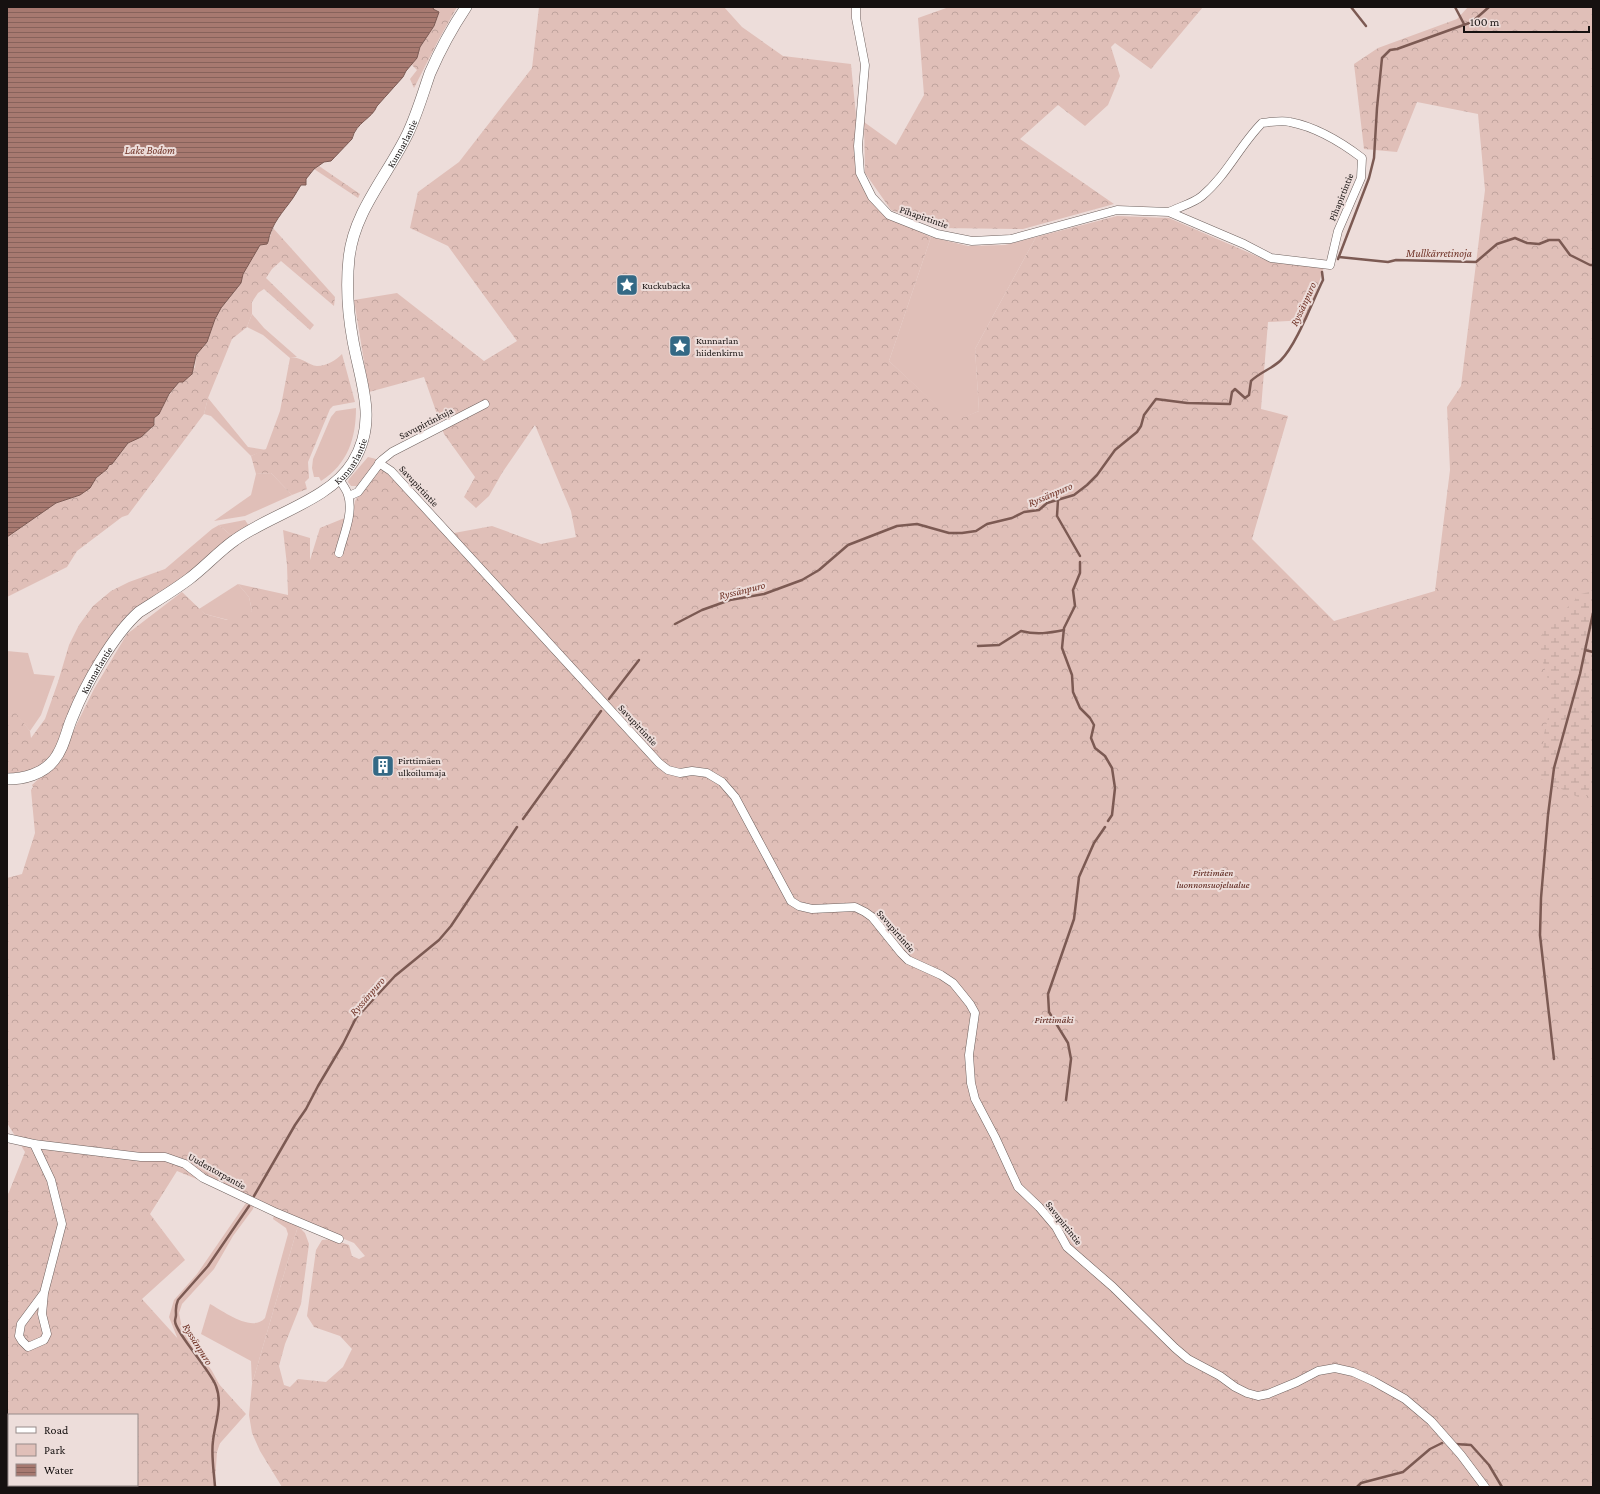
<svg xmlns="http://www.w3.org/2000/svg" width="1600" height="1494" font-family="'Crimson Pro',serif">
  <style>
    .green { fill: #e0bfb8 }
    .forest { fill: url(#forest-crowns); fill-rule: evenodd }
    .wetland { fill: url(#wetland-marsh) }
    .water { fill: url(#water-rules); stroke: #7c5a53 }
    .lines { fill: none; stroke-linecap: round; stroke-linejoin: round }
    .stream { stroke: #7c5a53; stroke-width: 2.5 }
    .minor-casing { stroke: #6e615e; stroke-width: 9 }
    .secondary-casing { stroke: #6e615e; stroke-width: 12 }
    .minor { stroke: #fff; stroke-width: 8 }
    .secondary { stroke: #fff; stroke-width: 11 }
    .labels { text-anchor: middle; dominant-baseline: central; stroke-width: 4; stroke-linejoin: round; paint-order: stroke }
    .street-label { font-size: 10px; fill: #161110; stroke: #edddda }
    .poi-label { font-size: 10px; fill: #161110; stroke: #edddda; text-anchor: start }
    .park-label { font-size: 10px; font-style: italic; fill: #50160c; stroke: #edddda }
    .water-label { font-size: 11px; font-style: italic; fill: #703327; stroke: #edddda }
  </style>
  <defs>
    <pattern id="forest-crowns" width="20" height="18" patternUnits="userSpaceOnUse"><rect width="20" height="18" fill="#e0bfb8"/><path d="M2 6a3 3 0 1 1 6 0M12 15a3 3 0 1 1 6 0" fill="none" stroke="#bfa39d"/></pattern>
    <pattern id="wetland-marsh" width="20" height="14" patternUnits="userSpaceOnUse"><rect width="20" height="14" fill="#e0bfb8"/><path d="M1 5h8M5 5V1M11 12h8M15 12V8" fill="none" stroke="#bfa39d"/></pattern>
    <pattern id="water-rules" width="6" height="5" patternUnits="userSpaceOnUse"><rect width="6" height="5" fill="#a77970"/><path d="M0 2.5h6" fill="none" stroke="#87625b"/></pattern>
  </defs>
  <rect width="100%" height="100%" fill="#edddda"/>
  <g class="green">
    <polygon points="931,237 968,246 1005,245 1036,237 975,349 979,411 954,422 889,361"/>
    <polygon points="252,314 264,328 297,357 290,358 263,335 247,327"/>
    <polygon points="208,398 248,447 266,450 251,456 211,416 204,414"/>
    <path d="M356 408C356 438 348 464 321 481L319 477H314L312 468 313 459 331 417 336 411Z"/>
    <polygon points="368,457 380,460 359,486 351,486 348,482 349,479"/>
    <polygon points="271,473 292,495 245,516 214,521 251,495 256,474"/>
    <polygon points="245,520 249,526 233,537 219,525"/>
    <polygon points="238,584 249,597 252,611 236,622 205,614 199,609"/>
    <polygon points="7,651 28,653 34,674 55,676 41,715 30,731 14,712 7,717"/>
    <polygon points="246,1203 254,1206 253,1209 233,1236 214,1269 182,1304 179,1313 182,1328 212,1371 224,1393 224,1431 217,1452 200,1446 177,1337 169,1317 174,1300 197,1274"/>
    <path d="M274 1215 288 1220 298 1226 252 1384 251 1361 201 1334 210 1304C223 1311 252 1333 265 1318L288 1234 286 1228 273 1219Z"/>
  </g>
  <g class="forest">
    <polygon points="433,7 457,7 439,39 414,88 410,79 417,70 411,64 417,58 420,47 434,26 439,12 433,9"/>
    <path d="M539 7H724L742 27 783 56 851 64 856 116 857 173 884 215 931 237 889 361 954 421 979 411 975 349 1036 237 1117 216 1169 218 1268 261 1324 267 1307 320 1268 322 1261 409 1288 416 1252 539 1334 621 1435 591 1450 470 1447 407 1461 386 1485 190 1478 114 1417 102 1397 152 1364 149 1354 64 1378 48 1457 19 1468 7H1593V1487H282L260 1451 252 1433 249 1415 252 1384 298 1226 305 1233 309 1244 301 1304 285 1344 279 1366 284 1385 290 1387 298 1379 326 1382 343 1367 352 1349 340 1336 314 1327 307 1316 316 1250 322 1240 331 1239 349 1245 352 1256 359 1259 365 1256 354 1243 177 1171 150 1214 185 1260 142 1299 246 1414 214 1450 217 1452 215 1482 217 1487H7V1197L25 1152 7 1123V878L22 874 35 833 31 790 33 787 32 785 59 760 94 689 127 634 182 592 205 614 227 620 252 611 249 597 238 584 288 595 287 565 283 530 310 538V560L320 528 347 517 353 510 355 501 382 460 454 533 492 526 541 544 576 537 571 511 535 425 502 473 489 496 476 508 464 497 475 477 444 434 424 377 369 392 354 300 397 293 484 361 517 341 448 246 410 228 418 192 459 162 532 68ZM9 1415H137V1485H9Z"/>
    <polygon points="949,7 1203,7 1151,69 1115,43 1111,47 1120,76 1108,105 1085,126 1058,105 1020,139 1114,204 1023,229 940,228 891,210 865,173 864,122 896,145 924,95 918,18"/>
    <polygon points="319,166 360,194 358,198 314,169"/>
    <polygon points="273,228 335,297 334,306 281,261 272,269 266,278 314,325 310,330 264,289 258,293 252,302 252,314 247,327 232,339 208,398 204,414 128,515 122,517 77,551 67,567 7,597 7,537 56,503 80,495 116,459 128,443 151,429 155,423 154,418 162,409 164,402 179,382 183,382 195,367 196,355 207,342 215,319 221,308 241,283 242,274 260,245 268,242"/>
    <path d="M342 354 355 402 333 406 330 409 308 462 309 478 305 482 307 489 292 495 271 473 256 474 251 456 266 449 280 411 290 358C302 356 307 365 317 366 327 366 336 360 342 354Z"/>
    <path d="M219 525 233 537 193 572 134 611 59 746C41 770 37 770 7 774V717L14 711 30 731 31 738 45 719 58 682 69 645 79 625 93 606 111 591 129 582 165 569 212 529Z"/>
  </g>
  <polygon class="wetland" points="1593,591 1593,790 1582,799 1541,779 1544,734 1552,701 1550,687 1539,648 1542,634 1547,627 1575,600 1577,595"/>
  <path class="water" d="M7 7H434L433 9 439 12 434 26 420 47 417 58 406 71 403 77 377 106C372 119 356 122 352 139L331 161 324 162 314 169 306 179V185H301C298 189 296 194 293 198 283 212 271 224 268 242L267 244 260 245 243 274 241 283 221 308 215 319 207 342 196 355 192 374 183 382H179L169 394 159 414 154 418V425L141 437 128 443 112 464 109 465 107 469 96 478 90 488 80 495 56 503 7 537Z"/>
  <g class="lines">
    <g class="stream">
      <polyline points="1351,7 1366,26"/>
      <polyline points="1455,7 1464,24"/>
      <polyline points="1339,257 1388,262 1396,260 1476,262 1497,244 1515,238 1527,243 1539,244 1549,240 1559,240 1570,255 1590,265 1593,265"/>
      <polyline points="1338,259 1369,178 1374,158 1377,108 1382,58 1390,50 1397,49 1472,22 1489,7"/>
      <polyline points="1058,500 1057,516 1080,556"/>
      <polyline points="1080,562 1080,573 1073,590 1075,606 1064,628 1062,648 1072,675 1073,692 1080,708 1090,718 1094,725 1091,738 1095,748 1105,756 1112,768 1115,788 1112,815 1108,821"/>
      <path d="M675 624 702 610 730 600 764 594 802 580 819 570 848 545 897 526 917 524 949 533H962L976 531 987 524 1012 518 1024 512 1039 510 1047 503 1074 495 1087 485 1097 475 1115 450 1137 432 1141 426 1144 415 1156 399 1187 403 1230 404 1232 392 1235 389 1245 398 1249 395 1251 381C1260 372 1272 369 1281 360 1297 344 1312 302 1323 280L1322 272"/>
      <path d="M978 646 999 645 1021 631C1037 635 1049 633 1064 630"/>
      <polyline points="1585,650 1593,652"/>
      <polyline points="609,699 639,660"/>
      <polyline points="523,819 601,711"/>
      <polyline points="1554,1059 1540,935 1541,898 1548,815 1554,768 1580,674 1593,613"/>
      <polyline points="1066,1100 1071,1059 1068,1043 1049,1012 1048,994 1074,919 1079,877 1094,843 1105,827"/>
      <polyline points="254,1196 295,1125 306,1109 318,1086 343,1044 356,1018 395,976 439,940 451,926 517,827"/>
      <polyline points="1455,1444 1471,1445 1489,1465 1502,1487"/>
      <path d="M215 1487C214 1472 211 1455 213 1441 215 1423 223 1404 216 1386 210 1370 175 1332 175 1321 175 1319 176 1317 176 1315 176 1309 175 1307 178 1300L208 1266 249 1206"/>
      <polyline points="1357,1487 1361,1483 1403,1472 1430,1449 1442,1443"/>
    </g>
    <g class="minor-casing">
      <g id="minor">
        <path d="M856 7V18L865 65 858 146 860 173 872 197 889 215 937 234 972 241 1011 239 1117 210 1169 212 1244 244 1271 258 1330 265 1338 231 1361 178 1362 158C1341 142 1316 127 1290 122 1282 120 1271 122 1262 123 1240 145 1227 175 1202 196 1194 203 1179 207 1169 212"/>
        <polyline points="379,463 391,471 659,763 668,770 680,773 692,771 707,773 722,782 735,797 791,901 799,906 812,909 855,907 865,912 872,917 901,953 908,960 941,975 953,983 962,994 970,1004 975,1013 969,1055 971,1083 975,1099 995,1137 1018,1187 1039,1207 1056,1227 1067,1247 1113,1287 1175,1348 1188,1359 1220,1376 1235,1387 1247,1393 1258,1396 1268,1394 1297,1382 1318,1371 1335,1368 1353,1372 1373,1381 1405,1399 1431,1421 1461,1455 1485,1487"/>
        <polyline points="349,496 358,492 382,460 392,452 485,404"/>
        <path d="M339 553C343 536 354 513 348 495 347 490 342 484 339 479"/>
        <polyline points="7,1138 34,1144 141,1157 165,1157 185,1164 203,1178 239,1195 277,1213 339,1239"/>
        <polyline points="34,1144 51,1180 62,1224 44,1293 21,1324 19,1336 22,1341 28,1347 44,1340 47,1334 42,1314 44,1293"/>
      </g>
    </g>
    <g class="secondary-casing">
      <g id="secondary">
        <path id="s1" d="M7 779C24 779 43 774 54 760 64 748 66 732 72 718 85 685 113 635 139 612 156 601 173 591 189 579 205 567 219 551 235 540 271 514 330 500 353 462 378 421 361 384 353 341 348 314 346 286 349 258 354 211 388 175 408 133 417 114 423 93 430 73 440 50 452 28 466 7"/>
      </g>
    </g>
    <use href="#minor" class="minor"/>
    <use href="#secondary" class="secondary"/>
  </g>
  <defs>
    <g id="sight-square" transform="scale(1.15)"><rect x="-9" y="-9" width="18" height="18" rx="4" fill="#346985" stroke="#edddda"/><path d="M0-6L1.8-2.2L6-1.7L2.9 1.2L3.7 5.4L0 3.3L-3.7 5.4L-2.9 1.2L-6-1.7L-1.8-2.2Z" fill="#fff"/></g>
    <g id="building-square" transform="scale(1.15)"><rect x="-9" y="-9" width="18" height="18" rx="4" fill="#346985" stroke="#edddda"/><path d="M-4-6H4V6H1V3H-1V6H-4ZM-2.5-4.3h1.7v1.8h-1.7ZM.8-4.3h1.7v1.8H.8ZM-2.5-1h1.7V.8h-1.7ZM.8-1h1.7V.8H.8Z" fill="#fff"/></g>
  </defs>
  <g fill-rule="evenodd">
    <use href="#sight-square" x="627" y="285"/>
    <use href="#sight-square" x="680" y="346"/>
    <use href="#building-square" x="383" y="766"/>
  </g>
  <g class="labels">
    <g class="street-label">
      <text stroke="none"><textPath href="#s1" startOffset="823">Kunnarlantie</textPath></text>
      <text transform="translate(1341 197) rotate(-68)">Pihapirtintie</text>
      <text transform="translate(924 217) rotate(19)">Pihapirtintie</text>
      <text transform="translate(426 423) rotate(-27)">Savupirtinkuja</text>
      <text stroke="none"><textPath href="#s1" startOffset="487">Kunnarlantie</textPath></text>
      <text transform="translate(419 486) rotate(47)">Savupirtintie</text>
      <text stroke="none"><textPath href="#s1" startOffset="152">Kunnarlantie</textPath></text>
      <text transform="translate(638 725) rotate(47)">Savupirtintie</text>
      <text transform="translate(896 931) rotate(49)">Savupirtintie</text>
      <text transform="translate(217 1171) rotate(29)">Uudentorpantie</text>
      <text transform="translate(1064 1223) rotate(52)">Savupirtintie</text>
    </g>
    <g class="poi-label">
      <text x="642" y="285">Kuckubacka</text>
      <text x="696" y="340">Kunnarlan<tspan x="696" dy="12">hiidenkirnu</tspan></text>
      <text x="398" y="760">Pirttimäen<tspan x="398" dy="12">ulkoilumaja</tspan></text>
    </g>
    <g class="park-label">
      <text x="1213" y="872">Pirttimäen<tspan x="1213" dy="12">luonnonsuojelualue</tspan></text>
      <text x="1054" y="1019">Pirttimäki</text>
    </g>
    <g class="water-label">
      <text x="150" y="150">Lake Bodom</text>
      <text x="1439" y="253">Mullkärretinoja</text>
      <text transform="translate(1303 304) rotate(-65)">Ryssänpuro</text>
      <text transform="translate(1050 494) rotate(-23)">Ryssänpuro</text>
      <text transform="translate(742 590) rotate(-14)">Ryssänpuro</text>
      <text transform="translate(367 996) rotate(-49)">Ryssänpuro</text>
      <text transform="translate(198 1344) rotate(58)">Ryssänpuro</text>
    </g>
  </g>
  <rect width="1600" height="1494" fill="none" stroke="#161110" stroke-width="16"/>
  <rect x="8" y="1414" width="130" height="72" fill="#edddda" stroke="#978b89"/>
  <rect x="16" y="1427" width="20" height="6" fill="#ffffff" stroke="#978b89"/>
  <text x="44" y="1434" font-size="12" fill="#161110">Road</text>
  <rect x="16" y="1444" width="20" height="12" fill="#e0bfb8" stroke="#978b89"/>
  <text x="44" y="1454" font-size="12" fill="#161110">Park</text>
  <rect x="16" y="1464" width="20" height="12" fill="url(#water-rules)" stroke="#978b89"/>
  <text x="44" y="1474" font-size="12" fill="#161110">Water</text>
  <path d="M1464 26v6h125v-6" fill="none" stroke="#161110" stroke-width="2"/>
  <text x="1470" y="26" font-size="12" fill="#161110" stroke="#edddda" stroke-width="3" paint-order="stroke">100 m</text>
</svg>
